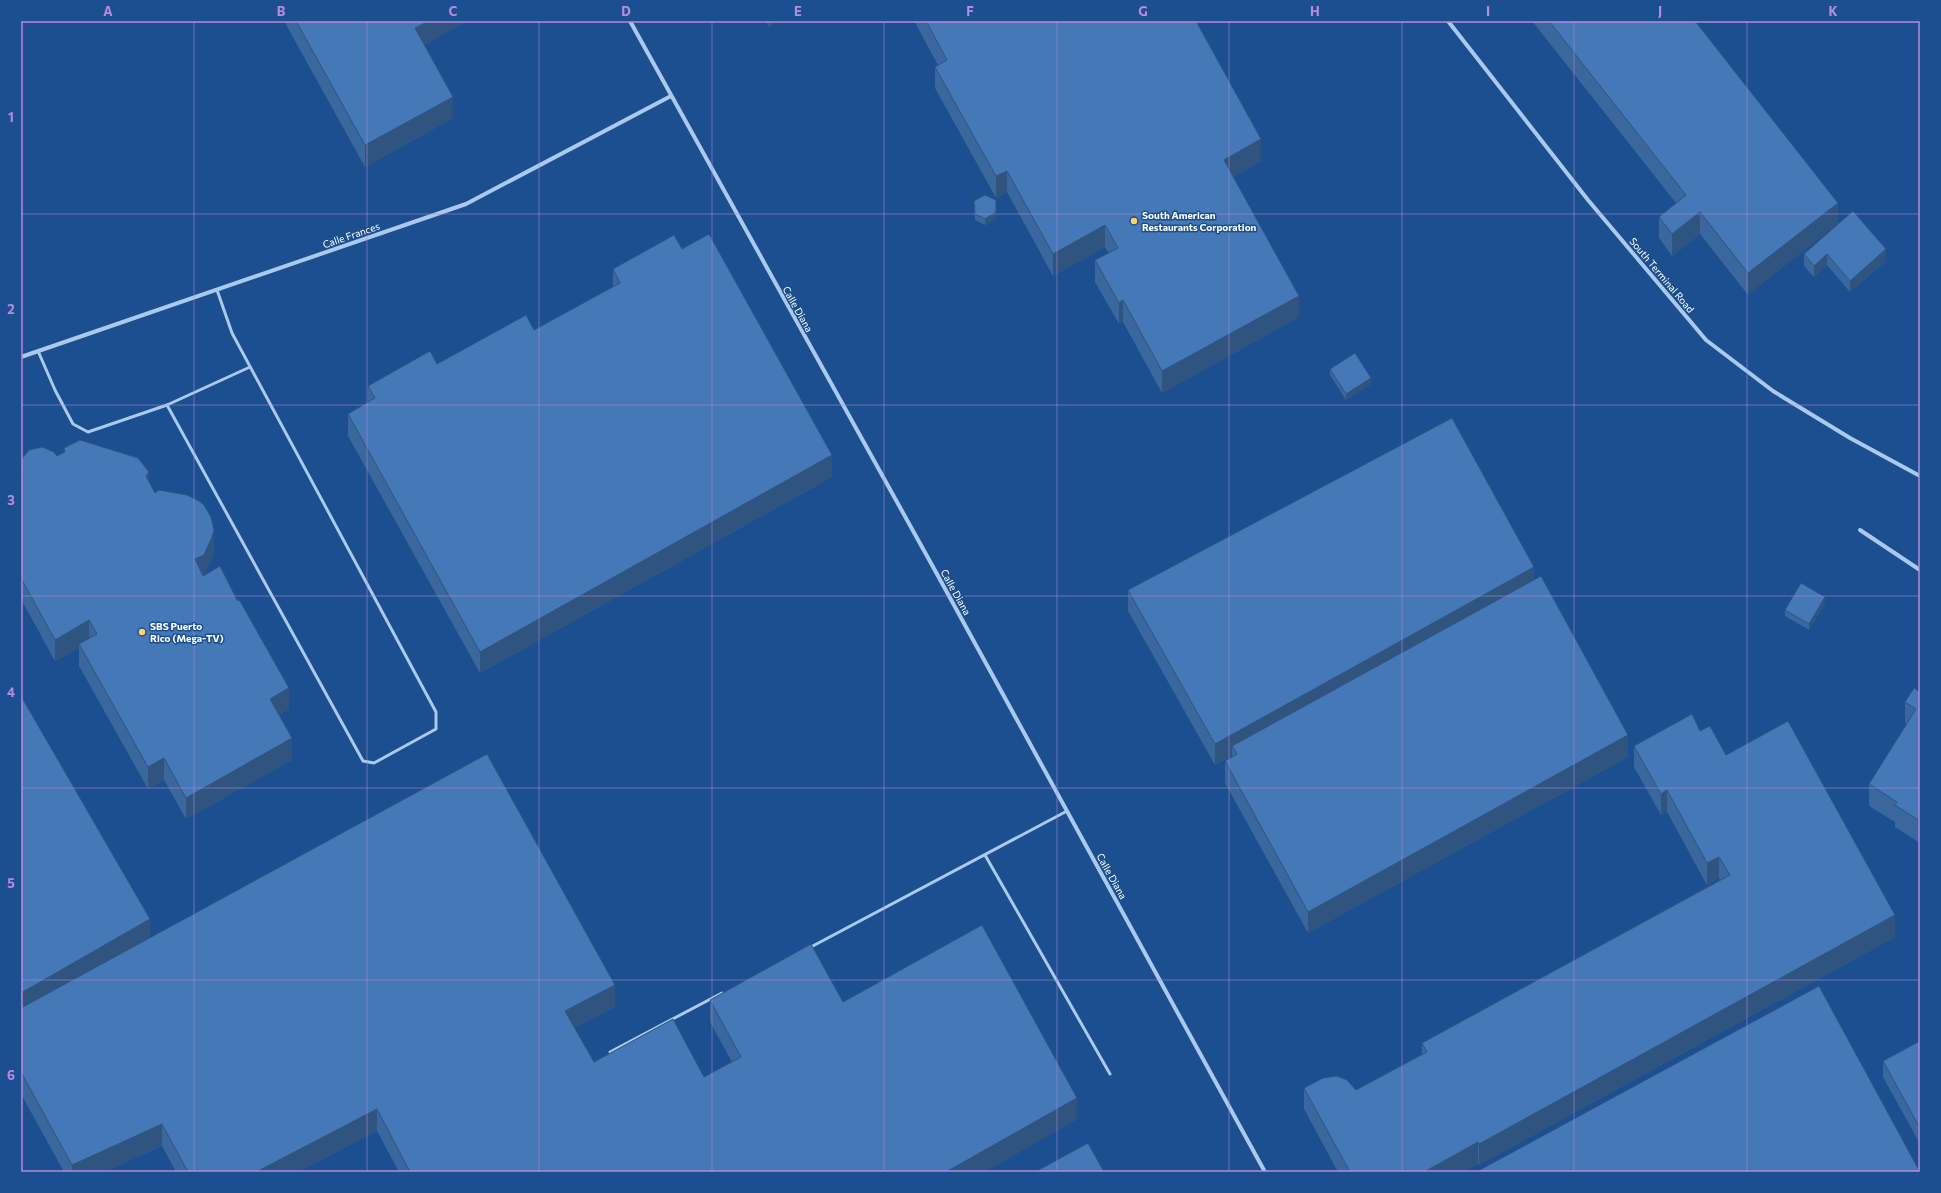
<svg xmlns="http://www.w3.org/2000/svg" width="1941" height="1193" font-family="Commissioner,sans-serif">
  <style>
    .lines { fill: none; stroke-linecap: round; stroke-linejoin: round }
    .lane { stroke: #a9c9ee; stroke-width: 3 }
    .street { stroke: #a9c9ee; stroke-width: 4 }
    .wall { fill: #3a679d }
    .shaded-wall { fill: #305480 }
    .building { fill: #4478b7; stroke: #305480 }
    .grid { fill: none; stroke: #b68bdc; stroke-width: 1; stroke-opacity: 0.55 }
    .poi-dot { fill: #ffd166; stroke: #1b4f8f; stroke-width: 1.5 }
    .labels { text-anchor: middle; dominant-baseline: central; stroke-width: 3; stroke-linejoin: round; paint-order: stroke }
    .poi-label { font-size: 10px; font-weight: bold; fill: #fff; stroke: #1b4f8f; text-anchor: start }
    .street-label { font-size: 10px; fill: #fff; stroke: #1b4f8f }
    .neatline { fill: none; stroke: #b68bdc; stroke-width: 1.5 }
    .grid-label { font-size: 13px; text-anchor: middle; font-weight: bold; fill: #b68bdc }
  </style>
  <rect width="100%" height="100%" fill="#1b4f8f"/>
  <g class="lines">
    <g class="lane">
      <polyline points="38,351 55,390 73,424 88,432 167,405 250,367"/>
      <polyline points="167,405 363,761 374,763 436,729 436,712 232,333 217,290"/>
      <polyline points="985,855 1110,1074"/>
      <polyline points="809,948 1067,811"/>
      <polyline points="610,1052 722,993"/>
    </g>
    <g class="street">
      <polyline points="630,21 932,565 1265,1172"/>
      <polyline points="1448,21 1588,200 1706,340 1773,391 1850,438 1920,476"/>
      <polyline points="21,357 466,204 671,96"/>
      <polyline points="1860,530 1920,570"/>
    </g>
  </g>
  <g class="wall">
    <polygon points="284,21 467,21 424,45 453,118 365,167"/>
    <polygon points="766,21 779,21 769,27"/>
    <polygon points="914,21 1196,21 1261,161 1233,177 1299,317 1162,393 1123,322 1119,324 1095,282 1095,260 1109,253 1105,247 1053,276 1007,192 996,198 935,88 935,67 938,65"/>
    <polygon points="1532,21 1695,21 1838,203 1748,295 1700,234 1672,256 1659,238 1659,217 1676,203"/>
    <polygon points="974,201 996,218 985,225 975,220"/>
    <polygon points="1853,211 1886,261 1850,292 1827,265 1814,277 1804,266 1804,254"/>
    <polygon points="682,249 832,477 480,673 348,436 348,414 368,402 368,386 437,364 534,330 613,287 613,269"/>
    <polygon points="1330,369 1371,384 1346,400 1330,375"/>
    <polygon points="64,448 149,483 155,493 214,551 212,558 204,575 289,709 279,715 292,760 186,819 164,780 148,789 79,666 79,648 55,661 21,599 21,460 57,456 64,453"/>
    <polygon points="1534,579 1628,757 1308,933 1225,783 1225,761 1232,757 1232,756 1215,765 1128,611 1128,590"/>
    <polygon points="1825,603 1809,630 1785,616 1785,610"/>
    <polygon points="1920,692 1920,843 1895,827 1895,822 1869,806 1869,784 1907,724 1905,723 1905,702"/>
    <polygon points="21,696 150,938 615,1007 574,1028 594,1062 704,1077 732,1062 710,1022 710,1000 843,1002 1077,1119 984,1172 399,1172 377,1131 298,1172 176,1172 162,1146 104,1172 64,1172 21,1094"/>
    <polygon points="1700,731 1726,755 1895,937 1479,1165 1478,1164 1463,1172 1338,1172 1304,1109 1304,1088 1356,1090 1422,1054 1422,1043 1720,880 1719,878 1707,885 1667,812 1661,815 1634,767 1634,746"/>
    <polygon points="1920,1041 1920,1144 1883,1077 1883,1061"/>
  </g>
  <g class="shaded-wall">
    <polygon points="429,21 467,21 415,50 415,28"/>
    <polygon points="769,21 779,21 769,27"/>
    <polygon points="453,97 453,118 365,167 365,145"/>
    <polygon points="1261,139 1261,161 1224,182 1224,160"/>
    <polygon points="1007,171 1007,192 996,198 996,176"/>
    <polygon points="996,200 996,218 985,225 985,219"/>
    <polygon points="1838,203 1838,224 1748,295 1748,273"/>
    <polygon points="1700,212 1700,234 1672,256 1672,234"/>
    <polygon points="1105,225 1105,247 1053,276 1053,254"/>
    <polygon points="1886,249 1886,261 1850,292 1850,281"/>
    <polygon points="1827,254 1827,265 1814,277 1814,266"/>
    <polygon points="1299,296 1299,317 1162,393 1162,371"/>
    <polygon points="1123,300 1123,322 1119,324 1119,303"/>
    <polygon points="1371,378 1371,384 1346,400 1346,394"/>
    <polygon points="832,455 832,477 480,673 480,652"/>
    <polygon points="149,472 149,493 146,476"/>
    <polygon points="214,530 214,551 212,558 204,576 195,559"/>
    <polygon points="1534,567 1534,588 1232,746 1232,756 1215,765 1215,744"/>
    <polygon points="1825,597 1825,603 1809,630 1809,624"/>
    <polygon points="89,620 89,642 79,644 79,648 55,661 55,640"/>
    <polygon points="289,688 289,709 270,720 270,699"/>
    <polygon points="1628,735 1628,757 1308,933 1308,912"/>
    <polygon points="292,738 292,760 186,819 186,798"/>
    <polygon points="164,758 164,780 148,789 148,767"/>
    <polygon points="1667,790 1667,812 1661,815 1661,794"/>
    <polygon points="1719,857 1719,878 1707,885 1707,863"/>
    <polygon points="1895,915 1895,937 1479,1165 1479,1144"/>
    <polygon points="150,919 150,940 21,1015 21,993"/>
    <polygon points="615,985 615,1007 565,1033 565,1011"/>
    <polygon points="1077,1098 1077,1119 984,1172 946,1172"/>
    <polygon points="377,1109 377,1131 298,1172 256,1172"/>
    <polygon points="162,1124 162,1146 104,1172 72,1172 72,1165"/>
    <polygon points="1478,1142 1478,1164 1463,1172 1424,1172"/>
  </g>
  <g class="building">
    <polygon points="296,21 429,21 415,28 453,97 365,145"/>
    <polygon points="926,21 1196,21 1261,139 1224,160 1299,296 1162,371 1123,300 1119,303 1095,260 1118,248 1105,225 1053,254 1007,171 996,176 935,67 947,60"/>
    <polygon points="1549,21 1695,21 1838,203 1748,273 1700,212 1672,234 1659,217 1686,195"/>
    <polygon points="985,195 996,200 996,212 985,219 975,214 974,201"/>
    <polygon points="1853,211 1886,249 1850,281 1827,254 1814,266 1804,254"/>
    <polygon points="709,234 832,455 480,652 348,414 375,398 368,386 430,351 437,364 526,315 534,330 620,283 613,269 674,235 682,249"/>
    <polygon points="1355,353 1371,378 1346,394 1330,369"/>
    <polygon points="1452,418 1534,567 1215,744 1128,590"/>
    <polygon points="80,440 138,458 149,472 146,476 155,493 159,490 187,495 199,501 204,505 211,517 214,530 212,537 204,555 195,559 203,576 220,566 237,600 240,601 289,688 270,699 292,738 186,798 164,758 148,767 79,644 97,634 89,620 55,640 21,578 21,476 22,476 21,472 21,460 29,450 42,447 54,452 57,456 65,452 64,448"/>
    <polygon points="1541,576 1628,735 1308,912 1225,761 1237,754 1232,746"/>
    <polygon points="1801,583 1825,597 1809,624 1785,610"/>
    <polygon points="1914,688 1920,692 1920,821 1895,805 1897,802 1869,784 1916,709 1905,702"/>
    <polygon points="21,696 150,919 21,993"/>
    <polygon points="1692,714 1700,731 1710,726 1726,755 1788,721 1895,915 1479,1144 1478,1142 1424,1172 1350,1172 1304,1088 1323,1078 1337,1076 1347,1080 1356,1090 1427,1052 1422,1043 1730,875 1719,857 1707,863 1667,790 1661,794 1634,746"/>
    <polygon points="487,754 615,985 565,1011 594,1062 673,1019 704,1077 741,1057 710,1000 811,944 843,1002 982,925 1077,1098 946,1172 410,1172 377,1109 256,1172 188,1172 162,1124 72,1165 21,1072 21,1008"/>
    <polygon points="1819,986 1920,1172 1476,1172"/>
    <polygon points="1920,1041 1920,1128 1883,1061"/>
    <polygon points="1088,1143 1104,1172 1035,1172"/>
  </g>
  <path class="grid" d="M194 21V1172M367 21V1172M539 21V1172M712 21V1172M884 21V1172M1057 21V1172M1229 21V1172M1402 21V1172M1574 21V1172M1747 21V1172M21 214H1920M21 405H1920M21 596H1920M21 788H1920M21 980H1920"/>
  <g class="poi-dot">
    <circle cx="1134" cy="221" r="4"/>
    <circle cx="142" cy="632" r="4"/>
  </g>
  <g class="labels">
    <g class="poi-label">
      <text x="1142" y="215">South American<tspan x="1142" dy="12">Restaurants Corporation</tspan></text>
      <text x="150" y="626">SBS Puerto<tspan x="150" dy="12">Rico (Mega-TV)</tspan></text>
    </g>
    <g class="street-label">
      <text transform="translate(351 235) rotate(-19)">Calle Frances</text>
      <text transform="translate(1662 275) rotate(50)">South Terminal Road</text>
      <text transform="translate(798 309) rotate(61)">Calle Diana</text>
      <text transform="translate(956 592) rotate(61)">Calle Diana</text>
      <text transform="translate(1112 876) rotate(61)">Calle Diana</text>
    </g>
  </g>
  <rect width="1941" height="1193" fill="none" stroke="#1b4f8f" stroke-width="44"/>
  <rect x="22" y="22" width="1897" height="1149" class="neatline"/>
  <g class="grid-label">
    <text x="108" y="16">A</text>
    <text x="281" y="16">B</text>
    <text x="453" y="16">C</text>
    <text x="626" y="16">D</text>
    <text x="798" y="16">E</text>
    <text x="970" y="16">F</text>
    <text x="1143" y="16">G</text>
    <text x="1315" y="16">H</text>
    <text x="1488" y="16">I</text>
    <text x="1660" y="16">J</text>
    <text x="1833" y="16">K</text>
    <text x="11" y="122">1</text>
    <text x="11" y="314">2</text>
    <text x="11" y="505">3</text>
    <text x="11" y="697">4</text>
    <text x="11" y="888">5</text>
    <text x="11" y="1080">6</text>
  </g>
</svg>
